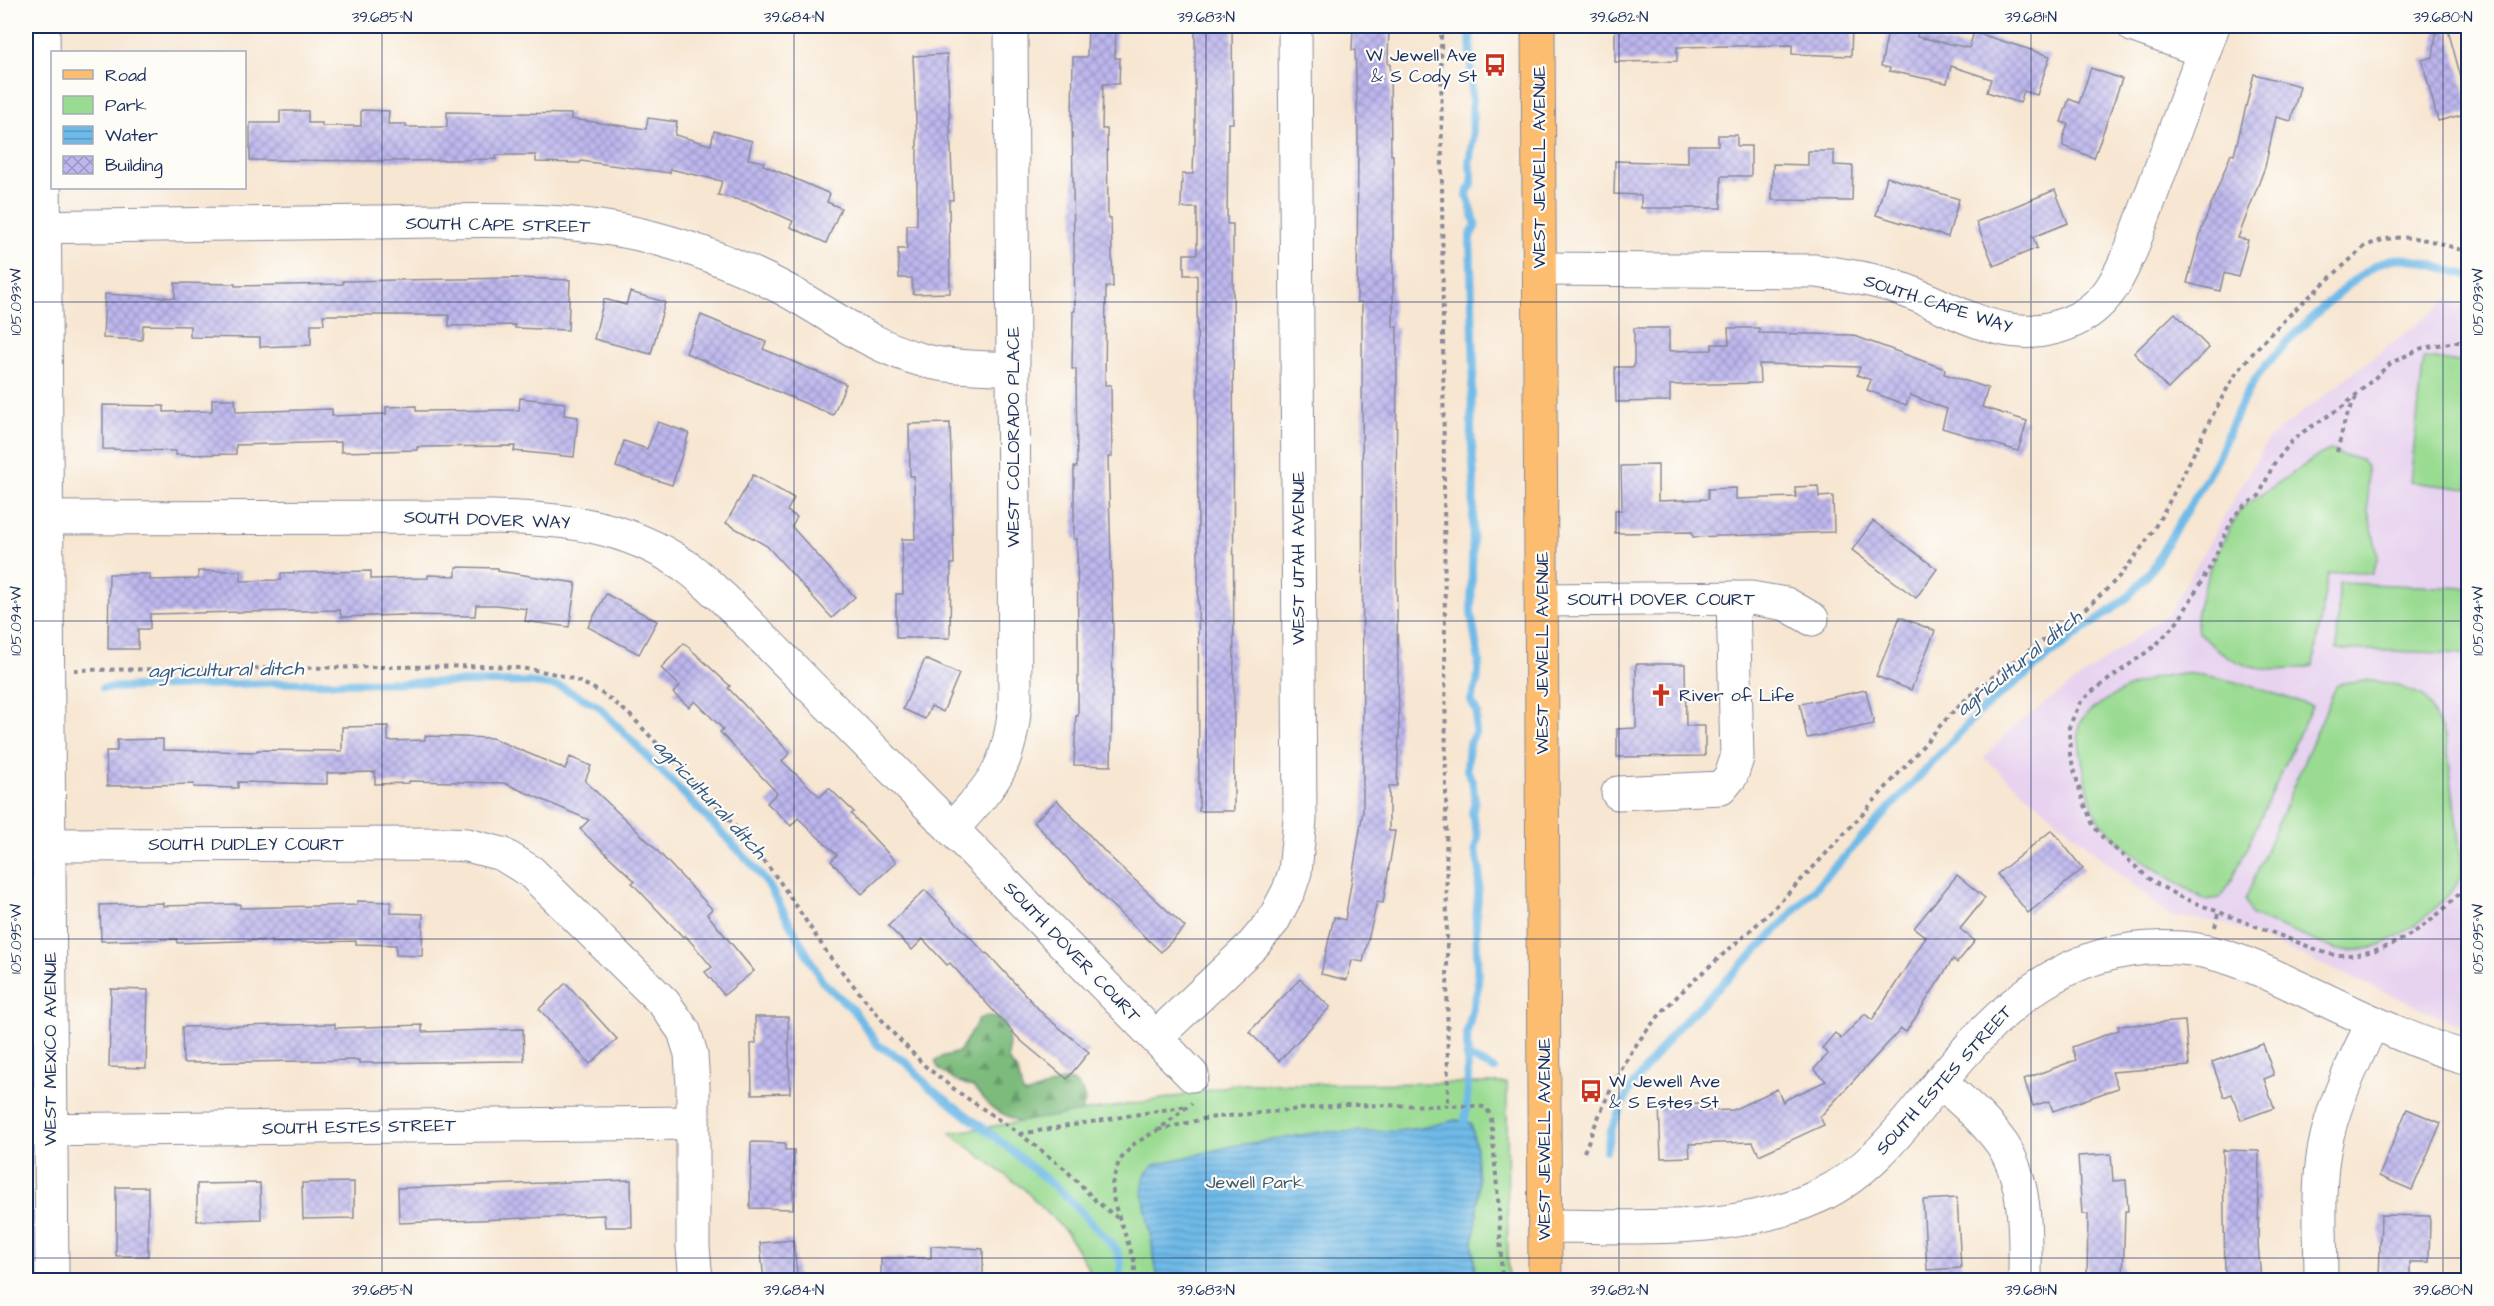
<svg xmlns="http://www.w3.org/2000/svg" width="2494" height="1306" font-family="'Architects Daughter',sans-serif">
  <style>
    .built { fill: #e7d2ef }
    .forest { fill: url(#forest-firs); stroke: #4b756d; stroke-width: 1.5 }
    .park { fill: #9adb92; stroke: #5a8578; stroke-width: 1.5 }
    .water { fill: url(#water-rules); stroke: #4574a3; stroke-width: 1.5 }
    .lines { fill: none; stroke-linecap: round; stroke-linejoin: round }
    .stream { stroke: #6fbae8; stroke-width: 8 }
    .building { fill: url(#building-cross-hatch) }
    .minor-casing { stroke: #898a98; stroke-width: 35 }
    .major-casing { stroke: #898a98; stroke-width: 35 }
    .path { stroke: #898a98; stroke-width: 4; stroke-dasharray: 4.5 4.5; stroke-linecap: butt }
    .minor { stroke: #fff; stroke-width: 33 }
    .major { stroke: #fcbd6f; stroke-width: 33 }
    .ticks { fill: none; stroke: #1b2f5e; stroke-width: 1.5; stroke-opacity: 0.45 }
    .labels { text-anchor: middle; dominant-baseline: central; stroke-width: 4.5; stroke-linejoin: round; paint-order: stroke }
    .poi-label { font-size: 18px; fill: #1b2f5e; stroke: #fdfcf7; text-anchor: start }
    .street-label { font-size: 18px; fill: #1b2f5e; stroke: #fdfcf7 }
    .park-label { font-size: 18px; fill: #3b5a6b; stroke: #fdfcf7 }
    .water-label { font-size: 20px; font-style: italic; fill: #345987; stroke: #fdfcf7 }
    .neatline { fill: none; stroke: #1b2f5e; stroke-width: 2 }
    .ticks-label { font-size: 15px; text-anchor: middle; fill: #1b2f5e }
  </style>
  <defs>
    <pattern id="forest-firs" width="22" height="20" patternUnits="userSpaceOnUse" patternTransform="scale(1.5)"><rect width="22" height="20" fill="#7bbb7c"/><path d="M5 1l3.5 6h-7zM16 11l3.5 6h-7z" fill="#649869"/></pattern>
    <pattern id="water-rules" width="6" height="5" patternUnits="userSpaceOnUse" patternTransform="scale(1.5)"><rect width="6" height="5" fill="#6fbae8"/><path d="M0 2.5h6" fill="none" stroke="#5a98bf"/></pattern>
    <pattern id="building-cross-hatch" width="8" height="8" patternUnits="userSpaceOnUse" patternTransform="scale(1.5)"><rect width="8" height="8" fill="#beb7ee"/><path d="M0 0l8 8M0 8l8-8" fill="none" stroke="#9a95c4"/></pattern>
  </defs>
  <rect width="100%" height="100%" fill="#fdfcf7"/>
  <filter id="ink" filterUnits="userSpaceOnUse"><feTurbulence type="fractalNoise" baseFrequency=".0167" numOctaves="2"/><feDisplacementMap in="SourceGraphic" scale="12" xChannelSelector="R" yChannelSelector="G"/><feConvolveMatrix kernelMatrix="1 2 1 2 8 2 1 2 1" color-interpolation-filters="sRGB"/></filter>
  <filter id="wash" filterUnits="userSpaceOnUse"><feTurbulence type="fractalNoise" baseFrequency=".008" numOctaves="4" result="noise"/><feDisplacementMap in="SourceGraphic" scale="24" xChannelSelector="R" yChannelSelector="G"/><feGaussianBlur stdDeviation="1.35" result="paint"/><feColorMatrix in="noise" values="0 0 0 0 0 0 0 0 0 0 0 0 0 0 0 0 0 1.4 0 .05"/><feComposite in="paint" operator="in"/></filter>
  <g filter="url(#wash)">
    <rect width="100%" height="100%" fill="#f7e6d1"/>
    <polygon class="built" points="2448,300 2468,307 2468,1029 2241,929 2216,922 2170,916 1984,758 2014,726 2169,613 2269,438"/>
    <path class="forest" d="M987 1016 1003 1020C1010 1034 1009 1045 1008 1060L1018 1072 1022 1091 1026 1095 1061 1081 1074 1082 1082 1091 1085 1101 1079 1118 1027 1126 991 1108 973 1087 954 1080 939 1069 935 1062 941 1057 959 1052 979 1019Z"/>
    <g class="park">
      <polygon points="2424,358 2468,363 2468,489 2410,482"/>
      <path d="M2330 450 2337 452 2340 455 2361 459 2367 467 2368 511 2378 556 2372 574 2349 571 2328 574 2313 666C2263 675 2235 670 2198 632L2196 617 2198 607 2210 567 2240 509 2321 454Z"/>
      <polygon points="2339,583 2468,588 2468,654 2337,649"/>
      <path d="M2182 673C2228 676 2269 692 2312 706L2233 878 2220 898 2205 900C2171 878 2131 857 2105 827 2092 813 2088 789 2084 771 2082 757 2076 739 2079 725 2082 711 2128 687 2142 682 2155 677 2169 675 2182 673Z"/>
      <path d="M2364 680 2394 684 2424 696 2446 737 2463 875C2447 903 2405 937 2374 947 2362 951 2350 951 2337 950L2252 916 2245 900 2337 684Z"/>
      <polygon points="1507,1083 1508,1280 1093,1280 1093,1276 1068,1234 1025,1190 950,1133 1181,1096 1237,1084"/>
    </g>
    <path class="water" d="M1456 1120 1471 1123 1476 1148 1478 1184 1477 1216 1473 1244 1475 1275 1473 1280H1158L1143 1193C1143 1179 1143 1174 1154 1165L1232 1146 1291 1137 1319 1132 1397 1131 1421 1128Z"/>
    <g class="lines">
      <g class="stream">
        <polyline points="103,688 272,683 528,682 561,687 598,706 752,864 769,886 822,981 853,1010 878,1045 905,1061 929,1087 995,1137 1065,1195 1117,1250 1121,1264 1119,1280"/>
        <polyline points="1467,1056 1494,1069"/>
        <polyline points="1465,1120 1468,1089 1467,1032 1478,987 1476,920 1480,870 1475,850 1478,837 1472,813 1475,801 1472,779 1467,770 1469,744 1475,733 1477,713 1471,700 1477,683 1479,661 1471,613 1474,479 1471,430 1472,387 1474,369 1470,236 1476,225 1467,195 1468,190 1472,185 1472,174 1469,163 1473,138 1470,26"/>
        <path d="M1606 1150 1611 1130 1630 1089 1676 1029 1767 940 1980 711 2058 649 2111 610 2128 597 2153 568C2172 532 2196 498 2215 462 2230 432 2240 399 2260 373 2279 347 2364 262 2393 259 2418 256 2444 271 2468 275"/>
      </g>
    </g>
    <g id="blocks">
      <g class="building">
        <polygon points="1088,26 1116,26 1115,58 1120,58 1119,84 1103,84 1102,129 1107,129 1108,218 1111,218 1113,287 1106,287 1105,385 1111,385 1112,457 1108,457 1113,628 1111,766 1074,765 1076,716 1078,716 1078,638 1077,539 1074,539 1074,467 1077,467 1076,369 1072,369 1073,311 1075,311 1072,119 1073,57 1087,57"/>
        <polygon points="1195,26 1232,26 1233,123 1228,123 1227,224 1233,224 1234,811 1199,811 1197,275 1184,275 1184,254 1197,254 1197,208 1181,208 1182,174 1193,174 1194,145 1195,145"/>
        <polygon points="1353,26 1389,26 1388,64 1390,64 1391,155 1393,155 1393,327 1397,327 1396,554 1399,732 1397,786 1389,786 1389,831 1395,831 1383,903 1377,902 1363,962 1352,960 1347,980 1321,974 1334,917 1345,920 1363,811 1362,302 1357,302 1358,131 1355,50 1352,50"/>
        <polygon points="1645,26 1852,26 1851,56 1792,54 1792,45 1677,47 1677,61 1615,62 1615,30 1645,30"/>
        <polygon points="1889,26 1919,26 1917,37 1969,48 1974,32 2050,56 2037,95 2024,91 2020,103 1987,92 1991,79 1951,66 1947,83 1889,71 1890,68 1881,66"/>
        <polygon points="2437,26 2447,26 2469,107 2469,113 2438,121 2422,60 2433,57"/>
        <polygon points="947,54 953,200 949,200 950,293 913,294 912,278 899,278 898,249 907,249 907,225 917,225 917,140 913,56"/>
        <polygon points="2091,68 2122,79 2094,158 2063,146 2063,138 2068,124 2061,122 2069,99 2079,103"/>
        <polygon points="2254,74 2300,86 2291,121 2276,117 2265,167 2238,238 2248,240 2238,277 2224,273 2220,291 2187,283 2202,228 2231,154 2234,155"/>
        <polygon points="361,110 389,111 388,124 406,124 406,127 447,127 447,112 571,114 571,119 646,129 648,118 677,122 675,135 711,145 714,131 752,141 748,159 764,162 763,165 830,194 827,202 841,208 826,243 790,227 793,221 752,203 718,195 722,181 670,169 670,173 581,161 580,163 536,162 536,155 496,155 496,159 406,161 250,160 250,123 280,123 280,111 308,111 308,123 322,123 322,126 361,126"/>
        <polygon points="1718,135 1737,135 1737,146 1751,146 1751,176 1721,176 1721,208 1641,208 1641,195 1614,194 1615,161 1688,163 1688,145 1718,145"/>
        <polygon points="1808,151 1834,151 1834,165 1853,166 1852,201 1772,200 1773,164 1808,165"/>
        <polygon points="1887,177 1959,199 1948,237 1876,215"/>
        <polygon points="2055,190 2068,223 2033,237 2037,248 1994,266 1976,222"/>
        <polygon points="517,278 570,280 568,330 515,328 515,325 449,326 449,315 323,315 324,324 311,324 311,345 260,347 260,338 190,337 190,326 143,325 142,340 103,338 105,294 175,298 175,283 235,284 235,286 343,284 343,281"/>
        <polygon points="630,292 665,302 651,354 594,339 604,299 626,305"/>
        <polygon points="2175,313 2209,348 2168,389 2134,353"/>
        <polygon points="701,315 766,342 763,349 846,384 833,415 686,353"/>
        <polygon points="1634,328 1669,328 1669,351 1712,350 1712,344 1729,344 1728,328 1759,328 1759,333 1852,335 1945,369 1944,374 1988,388 1982,407 2027,421 2018,451 1942,428 1947,409 1910,395 1906,405 1867,390 1871,380 1857,375 1860,367 1759,364 1760,383 1670,385 1670,401 1616,402 1615,367 1634,367"/>
        <polygon points="520,398 565,403 564,415 578,417 574,457 514,451 515,446 417,447 417,450 341,452 341,442 236,445 236,454 176,455 176,451 103,449 103,405 164,406 164,412 212,411 212,399 235,399 236,412 332,409 332,416 386,414 386,407 416,406 416,411 519,410"/>
        <polygon points="658,422 689,433 672,485 616,467 624,441 647,449"/>
        <polygon points="950,423 954,564 951,564 950,638 896,638 896,594 903,594 902,539 915,539 914,476 910,476 909,424"/>
        <polygon points="1658,465 1658,501 1708,499 1708,489 1736,488 1736,499 1796,497 1795,487 1818,486 1819,497 1833,496 1834,532 1693,537 1692,532 1615,533 1615,510 1622,510 1621,466"/>
        <polygon points="753,475 794,498 787,511 797,517 792,527 855,597 832,618 767,546 726,523"/>
        <polygon points="1873,521 1937,569 1916,598 1852,550"/>
        <polygon points="456,567 498,568 498,571 576,583 569,627 525,621 527,609 497,605 476,605 475,616 402,615 341,617 340,610 150,614 150,629 138,629 138,649 108,649 109,574 150,574 150,580 198,579 198,571 241,571 241,581 281,580 281,573 371,571 371,579 428,578 428,575 456,576"/>
        <polygon points="606,594 657,621 639,654 588,627"/>
        <polygon points="1900,617 1935,631 1911,690 1876,676"/>
        <polygon points="684,643 730,686 728,688 790,753 782,761 820,797 829,788 854,812 851,814 896,862 862,894 831,861 837,855 798,818 791,826 767,803 777,793 720,732 723,729 695,701 689,707 673,693 680,686 661,668"/>
        <polygon points="925,659 959,674 943,712 931,706 925,719 903,709"/>
        <polygon points="1636,664 1685,664 1686,726 1705,726 1705,756 1617,757 1617,729 1636,728"/>
        <polygon points="1866,690 1874,724 1807,738 1800,704"/>
        <polygon points="388,726 388,741 425,740 425,736 492,738 565,769 570,757 591,766 585,781 650,843 712,909 707,914 754,971 724,995 705,972 712,967 685,935 683,937 632,883 635,881 580,829 589,820 504,783 409,781 409,783 375,784 375,772 327,773 327,784 238,782 238,788 194,787 194,784 107,786 106,751 117,751 117,740 163,739 163,750 257,752 257,750 342,751 342,727"/>
        <polygon points="1057,800 1106,853 1185,927 1161,952 1105,899 1034,822"/>
        <polygon points="2052,830 2083,869 2028,913 1997,874"/>
        <polygon points="1957,875 1985,898 1960,929 1975,941 1957,963 1953,959 1906,1032 1901,1029 1820,1117 1824,1125 1759,1155 1753,1142 1689,1144 1690,1157 1661,1158 1659,1104 1700,1103 1700,1111 1733,1110 1777,1089 1783,1102 1787,1099 1826,1081 1814,1069 1828,1054 1822,1048 1835,1033 1841,1039 1865,1014 1872,1020 1926,937 1914,928"/>
        <polygon points="925,890 986,954 987,953 1045,1016 1089,1052 1067,1079 1020,1040 950,963 947,965 923,939 912,950 888,926"/>
        <polygon points="357,901 391,902 391,913 423,914 422,956 396,955 396,945 356,944 356,941 271,943 271,940 177,943 177,939 101,941 100,905 163,903 163,906 240,904 240,908 357,905"/>
        <polygon points="1300,979 1330,1007 1279,1061 1249,1032"/>
        <polygon points="566,983 617,1039 590,1064 539,1009"/>
        <polygon points="111,989 148,990 146,1068 109,1067"/>
        <polygon points="755,1017 788,1017 790,1093 752,1094 751,1044 756,1043"/>
        <polygon points="2185,1021 2189,1066 2112,1072 2118,1088 2053,1111 2049,1101 2033,1106 2024,1079 2076,1060 2072,1047 2119,1030 2118,1026"/>
        <polygon points="335,1024 335,1028 422,1025 422,1032 523,1029 524,1061 359,1063 359,1060 183,1063 182,1027"/>
        <polygon points="2263,1044 2274,1075 2264,1079 2274,1108 2241,1120 2232,1094 2224,1097 2212,1062"/>
        <polygon points="2407,1109 2441,1123 2412,1190 2379,1176"/>
        <polygon points="751,1142 785,1143 785,1150 794,1150 793,1209 750,1208"/>
        <polygon points="2223,1150 2259,1151 2258,1244 2261,1281 2225,1281"/>
        <polygon points="2111,1154 2113,1181 2126,1180 2128,1211 2125,1211 2123,1281 2087,1281 2088,1214 2082,1214 2078,1156"/>
        <polygon points="631,1180 632,1227 605,1227 604,1215 399,1223 398,1188"/>
        <polygon points="354,1182 354,1218 303,1219 302,1183"/>
        <polygon points="260,1183 261,1219 197,1221 197,1184"/>
        <rect x="116" y="1187" width="32" height="69"/>
        <polygon points="1957,1198 1961,1268 1927,1270 1923,1200"/>
        <polygon points="2381,1215 2430,1216 2429,1262 2410,1262 2410,1281 2379,1281"/>
        <polygon points="793,1240 798,1281 764,1281 760,1243"/>
        <polygon points="931,1246 983,1249 983,1276 951,1276 951,1281 881,1281 881,1258 931,1258"/>
      </g>
    </g>
  </g>
  <g filter="url(#ink)">
    <use href="#blocks" fill-opacity="0" stroke="#898a98" stroke-width="1.5"/>
    <g class="lines">
      <g class="minor-casing">
        <g id="minor">
          <polyline points="43,26 52,1280"/>
          <polyline points="2134,26 2204,51"/>
          <path d="M26 227C141 225 257 224 373 222 461 221 551 215 638 234 690 246 739 265 786 290 830 314 872 347 922 360 951 368 983 367 1013 369"/>
          <path d="M1540 269 1816 271C1845 275 1874 279 1901 289 1935 301 1969 322 2004 329 2036 336 2074 327 2098 304 2114 290 2122 268 2131 250L2213 26"/>
          <path d="M26 518 493 517C563 519 624 524 684 565 698 574 710 587 723 598L952 829 1192 1075"/>
          <polyline points="1542,600 1751,598 1786,604 1812,619"/>
          <polyline points="1618,793 1721,788 1731,776 1737,758 1733,598"/>
          <path d="M952 829C994 782 1010 768 1015 702L1011 26"/>
          <polyline points="26,845 448,844 467,845 502,854 531,872 664,1003 684,1031 691,1054 693,1086 693,1247 696,1280"/>
          <polyline points="1156,1037 1253,945 1273,921 1289,890 1295,872 1300,820 1295,26"/>
          <path d="M1940 1081C1962 1101 1985 1120 2002 1144 2028 1183 2025 1236 2025 1280"/>
          <polyline points="26,1130 693,1123"/>
          <path d="M1545 1226C1636 1226 1734 1235 1819 1196 1867 1174 1901 1130 1933 1090 1999 1008 2067 940 2181 948 2225 951 2265 972 2304 990 2358 1015 2411 1042 2468 1058"/>
          <path d="M2321 1280C2321 1238 2317 1193 2324 1151 2332 1105 2353 1064 2373 1022"/>
        </g>
      </g>
      <g class="major-casing">
        <polyline id="major" points="1538,26 1545,1280"/>
      </g>
      <g class="path">
        <polyline points="1441,26 1448,1106"/>
        <path d="M2468 342H2455L2422 348 2391 363 2345 405 2303 432 2292 441 2273 465 2259 496 2240 509 2231 522 2210 567 2179 620 2155 646 2090 693 2080 703 2069 727 2070 755 2081 795 2093 825 2103 838 2152 881 2180 897 2328 954C2383 962 2435 924 2468 883"/>
        <polyline points="2337,452 2345,420 2357,395"/>
        <path d="M74 670 493 666C553 670 588 676 633 718L749 841 780 882 830 957 892 1032 925 1066 958 1092 1020 1134 1065 1169 1096 1201 1120 1220"/>
        <polyline points="2215,927 2218,913"/>
        <polyline points="1158,1130 1207,1118 1343,1105 1479,1106 1487,1108 1491,1118 1499,1211 1502,1280"/>
        <polyline points="1020,1134 1187,1106"/>
        <path d="M1584 1152C1600 1113 1615 1075 1639 1041 1677 987 1733 950 1779 903 1820 861 1859 818 1898 774 1919 752 1938 726 1960 705 2012 655 2081 624 2127 567 2174 509 2197 436 2236 374 2272 326 2320 288 2364 247 2402 229 2430 240 2468 252"/>
        <polyline points="1136,1280 1134,1260 1114,1203 1112,1184 1119,1161 1134,1144 1158,1130 1192,1103"/>
      </g>
      <use href="#minor" class="minor"/>
      <use href="#major" class="major"/>
    </g>
  </g>
  <path class="ticks" d="M382 26V1280M794 26V1280M1206 26V1280M1619 26V1280M2031 26V1280M2443 26V1280M26 302H2468M26 621H2468M26 939H2468M26 1258H2468"/>
  <defs>
    <g id="bus-bare" transform="scale(1.8)"><path d="M-5-6H5V4H4V6H2V4H-2V6H-4V4H-5ZM-3.5-4V0h7V-4ZM-3.5 1.2v1.5H-2V1.2ZM2 1.2v1.5H3.5V1.2Z" fill="#c8321e" stroke="#fdfcf7" stroke-width="2.5" paint-order="stroke"/></g>
    <g id="church-bare" transform="scale(1.8)"><path d="M-1.2-6h2.4v3.5h3.3v2.4h-3.3V6h-2.4V-.1h-3.3v-2.4h3.3Z" fill="#c8321e" stroke="#fdfcf7" stroke-width="2.5" paint-order="stroke"/></g>
  </defs>
  <g fill-rule="evenodd">
    <use href="#bus-bare" x="1495" y="65"/>
    <use href="#church-bare" x="1661" y="695"/>
    <use href="#bus-bare" x="1591" y="1091"/>
  </g>
  <g class="labels">
    <g class="poi-label">
      <text x="1477" y="55" text-anchor="end">W Jewell Ave<tspan x="1477" dy="21">&amp; S Cody St</tspan></text>
      <text x="1679" y="695">River of Life</text>
      <text x="1609" y="1081">W Jewell Ave<tspan x="1609" dy="21">&amp; S Estes St</tspan></text>
    </g>
    <g class="street-label">
      <text transform="translate(1539 167) rotate(-90)">WEST JEWELL AVENUE</text>
      <text transform="translate(498 225) rotate(1)">SOUTH CAPE STREET</text>
      <text transform="translate(1938 304) rotate(18)">SOUTH CAPE WAY</text>
      <text transform="translate(1013 437) rotate(-90)">WEST COLORADO PLACE</text>
      <text transform="translate(487 520) rotate(2)">SOUTH DOVER WAY</text>
      <text transform="translate(1298 558) rotate(-90)">WEST UTAH AVENUE</text>
      <text x="1661" y="599">SOUTH DOVER COURT</text>
      <text transform="translate(1542 653) rotate(-90)">WEST JEWELL AVENUE</text>
      <text x="246" y="844">SOUTH DUDLEY COURT</text>
      <text transform="translate(1072 952) rotate(46)">SOUTH DOVER COURT</text>
      <text transform="translate(50 1049) rotate(-90)">WEST MEXICO AVENUE</text>
      <text transform="translate(1944 1080) rotate(-48)">SOUTH ESTES STREET</text>
      <text transform="translate(359 1127) rotate(-1)">SOUTH ESTES STREET</text>
      <text transform="translate(1544 1139) rotate(-90)">WEST JEWELL AVENUE</text>
    </g>
    <g class="park-label">
      <text x="1255" y="1182">Jewell Park</text>
    </g>
    <g class="water-label">
      <text transform="translate(2019 663) rotate(-39)">agricultural ditch</text>
      <text transform="translate(226 670) rotate(-1)">agricultural ditch</text>
      <text transform="translate(710 799) rotate(47)">agricultural ditch</text>
    </g>
  </g>
  <rect width="2494" height="1306" fill="none" stroke="#fdfcf7" stroke-width="66"/>
  <rect x="51" y="51" width="195" height="138" fill="#fdfcf7" stroke="#a3aaba" stroke-width="1.5"/>
  <rect x="63" y="70" width="30" height="9" fill="#fcbd6f" stroke="#a3aaba" stroke-width="1.5"/>
  <text x="105" y="81" font-size="18" fill="#1b2f5e">Road</text>
  <rect x="63" y="96" width="30" height="18" fill="#9adb92" stroke="#a3aaba" stroke-width="1.5"/>
  <text x="105" y="111" font-size="18" fill="#1b2f5e">Park</text>
  <rect x="63" y="126" width="30" height="18" fill="url(#water-rules)" stroke="#a3aaba" stroke-width="1.5"/>
  <text x="105" y="141" font-size="18" fill="#1b2f5e">Water</text>
  <rect x="63" y="156" width="30" height="18" fill="url(#building-cross-hatch)" stroke="#a3aaba" stroke-width="1.5"/>
  <text x="105" y="171" font-size="18" fill="#1b2f5e">Building</text>
  <rect x="33" y="33" width="2428" height="1240" class="neatline"/>
  <g class="ticks-label">
    <text x="382" y="22">39.685°N</text>
    <text x="794" y="22">39.684°N</text>
    <text x="1206" y="22">39.683°N</text>
    <text x="1619" y="22">39.682°N</text>
    <text x="2031" y="22">39.681°N</text>
    <text x="2443" y="22">39.680°N</text>
    <text transform="translate(2478 302) rotate(-90)" y="5">105.093°W</text>
    <text transform="translate(16 302) rotate(-90)" y="5">105.093°W</text>
    <text transform="translate(2478 621) rotate(-90)" y="5">105.094°W</text>
    <text transform="translate(16 621) rotate(-90)" y="5">105.094°W</text>
    <text transform="translate(2478 939) rotate(-90)" y="5">105.095°W</text>
    <text transform="translate(16 939) rotate(-90)" y="5">105.095°W</text>
    <text x="382" y="1295">39.685°N</text>
    <text x="794" y="1295">39.684°N</text>
    <text x="1206" y="1295">39.683°N</text>
    <text x="1619" y="1295">39.682°N</text>
    <text x="2031" y="1295">39.681°N</text>
    <text x="2443" y="1295">39.680°N</text>
  </g>
</svg>
